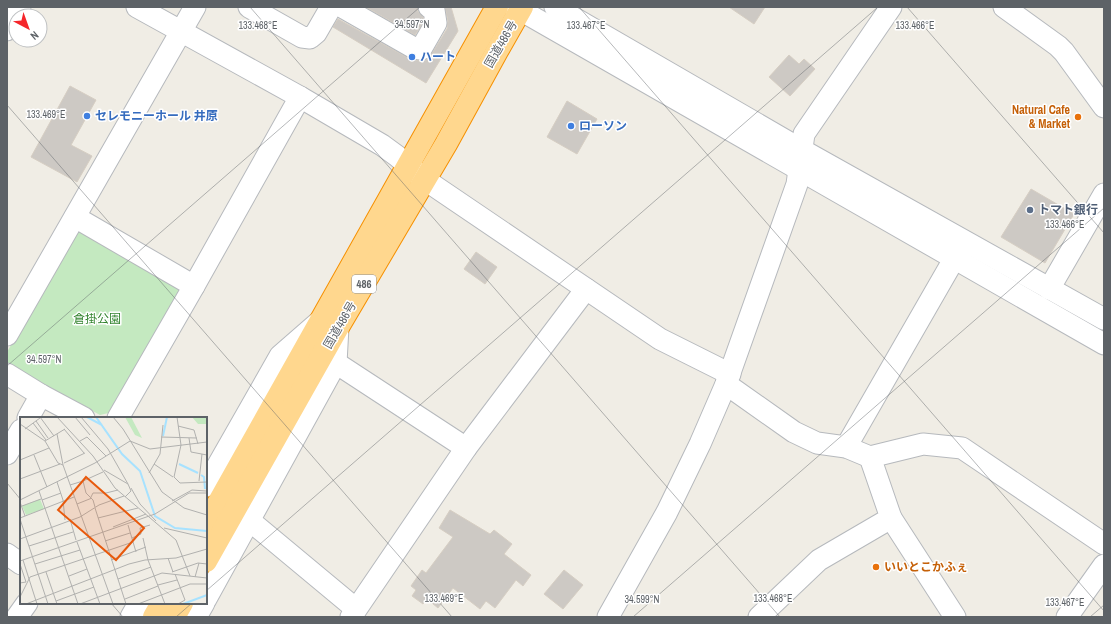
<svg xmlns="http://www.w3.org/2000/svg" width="1111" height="624" font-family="'Archivo Narrow','Noto Sans JP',sans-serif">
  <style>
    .green { fill: #c4e9c0 }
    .building { fill: #cdc9c4; stroke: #d6cec3 }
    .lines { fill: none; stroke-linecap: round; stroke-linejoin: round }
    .minor-casing { stroke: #b6b9bd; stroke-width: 23 }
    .highway-casing { stroke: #f69000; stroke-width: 24 }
    .minor { stroke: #fff; stroke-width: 21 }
    .highway { stroke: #ffd78e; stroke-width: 22 }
    .ticks { fill: none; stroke: #5d6267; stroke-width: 1; stroke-opacity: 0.45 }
    .shop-dot { fill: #3f7fe0; stroke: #fff; stroke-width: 1.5 }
    .food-dot { fill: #e8710a; stroke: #fff; stroke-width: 1.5 }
    .service-dot { fill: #5c6f8a; stroke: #fff; stroke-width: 1.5 }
    .labels { text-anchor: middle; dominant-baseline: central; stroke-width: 3; stroke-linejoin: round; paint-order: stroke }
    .shield { fill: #fff; stroke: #8e9195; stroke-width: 1 }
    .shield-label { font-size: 11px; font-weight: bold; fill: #5d6267 }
    .street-label { font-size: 12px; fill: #5d6267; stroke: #fff }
    .shop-label { font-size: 12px; font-weight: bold; fill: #366cbe; stroke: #fff; text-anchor: start }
    .food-label { font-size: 12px; font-weight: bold; fill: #c56008; stroke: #fff; text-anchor: end }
    .service-label { font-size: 12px; font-weight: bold; fill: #4e5e75; stroke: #fff; text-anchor: start }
    .park-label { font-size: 12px; fill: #33842f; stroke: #fff }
    .inset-river { fill: none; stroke: #a7e2ff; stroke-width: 2 }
    .inset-road { fill: none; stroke: #b1b1af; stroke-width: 1 }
    .view { fill: #e8590c; fill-opacity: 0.15; stroke: #e8590c; stroke-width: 2 }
    .inset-edge { fill: none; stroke: #5d6267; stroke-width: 2 }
    .ticks-label { font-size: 10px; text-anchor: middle; fill: #5d6267; stroke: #fff; stroke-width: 3; stroke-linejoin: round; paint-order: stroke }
  </style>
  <rect width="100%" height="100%" fill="#f0ede5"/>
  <polygon class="green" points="82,229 185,288 113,412 100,415 7,364 7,352 77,231"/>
  <g class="building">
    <polygon points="366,7 417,7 418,12 423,17 424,21 415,35"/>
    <polygon points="445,7 451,7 458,31 426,83 333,27 338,19 408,58 419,61 426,60 431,55 447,29 448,21"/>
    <polygon points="729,7 765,7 754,24"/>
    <polygon points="789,55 799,64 804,59 815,69 790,96 769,77"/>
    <polygon points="70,86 96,100 71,145 92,156 77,182 31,157"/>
    <polygon points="567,101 597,119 577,154 547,137"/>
    <polygon points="1031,189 1074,214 1045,263 1001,237"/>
    <polygon points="476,252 497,267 485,284 464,269"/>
    <polygon points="450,510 490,534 494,530 512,544 504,554 531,575 523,586 516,580 495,608 486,601 480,609 453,588 438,608 427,599 423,604 412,596 416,590 411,586 422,570 426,573 453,537 439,528"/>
    <polygon points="564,570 583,585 563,609 544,594"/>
  </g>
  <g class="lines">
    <g class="minor-casing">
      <g id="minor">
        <polyline points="137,7 300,97 382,145 397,156 424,179 660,339 730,374"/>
        <polyline points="249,7 302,37 310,38 316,33 331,7"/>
        <polyline points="342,7 414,48 421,49 436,23 434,10 429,7"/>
        <polyline points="515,7 1104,344"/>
        <polyline points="555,7 802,150 1104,319"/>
        <polyline points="1004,7 1058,46 1064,52 1104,107"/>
        <polyline points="7,30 20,7"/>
        <polyline points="75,217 194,286"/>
        <polyline points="1049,289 1104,194"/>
        <polyline points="7,335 195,7"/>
        <polyline points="336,363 466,448"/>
        <polyline points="7,374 41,395 84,418"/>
        <polyline points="726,384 794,432 817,443 846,447 870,457 923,444 962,448 1104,544"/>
        <polyline points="28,418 41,395"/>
        <polyline points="118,418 194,286 300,97"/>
        <polyline points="846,447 961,247"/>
        <polyline points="7,454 21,430"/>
        <polyline points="206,486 280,356 319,322"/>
        <polyline points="891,518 955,617"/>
        <polyline points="249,520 356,609"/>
        <polyline points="7,554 21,564"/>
        <polyline points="206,599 336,363 338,327"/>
        <polyline points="17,617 27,603"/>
        <polyline points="131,617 139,603"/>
        <polyline points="196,617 204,603"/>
        <polyline points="351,617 466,448 586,289"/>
        <polyline points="608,617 667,512 700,444 726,384 797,184 804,134 891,7"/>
        <polyline points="759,617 819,560 891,518 870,457"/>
        <polyline points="1067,617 1104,565"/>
      </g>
    </g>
    <g class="highway-casing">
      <g id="highway">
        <polyline points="206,525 497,7"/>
        <polyline points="206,561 338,327 446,144 497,51 522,7"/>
        <polyline points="154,617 162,603"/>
        <polyline points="174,617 182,603"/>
      </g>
    </g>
    <use href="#minor" class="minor"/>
    <use href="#highway" class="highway"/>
  </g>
  <path class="ticks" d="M250 7 780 617M579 7 1104 611M907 7 1104 233M7 105 452 617M7 366 420 7M7 483 21 500M206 591 878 7M111 603 123 617M176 617 192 603M633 617 1104 208M1090 617 1104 605"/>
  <g class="shop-dot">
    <circle cx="412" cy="57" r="4"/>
    <circle cx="87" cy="116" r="4"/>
    <circle cx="571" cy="126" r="4"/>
  </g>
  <g class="food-dot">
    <circle cx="1078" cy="117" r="4"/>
    <circle cx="876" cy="567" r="4"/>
  </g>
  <circle class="service-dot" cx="1030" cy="210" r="4"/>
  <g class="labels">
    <rect class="shield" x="352" y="275" width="24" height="18" rx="3"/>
    <g class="shield-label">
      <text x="364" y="284">486</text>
    </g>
    <g class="street-label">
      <text transform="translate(501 44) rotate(-60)">国道486号</text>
      <text transform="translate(340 325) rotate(-60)">国道486号</text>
    </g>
    <g class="shop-label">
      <text x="420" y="57">ハート</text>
      <text x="95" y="116">セレモニーホール 井原</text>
      <text x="579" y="126">ローソン</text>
    </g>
    <g class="food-label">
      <text x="1070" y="110">Natural Cafe<tspan x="1070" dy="14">&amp; Market</tspan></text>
      <text x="884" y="567" text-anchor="start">いいとこかふぇ</text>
    </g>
    <g class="service-label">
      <text x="1038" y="210">トマト銀行</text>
    </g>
    <g class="park-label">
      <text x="97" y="319">倉掛公園</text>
    </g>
  </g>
  <g transform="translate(20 417)">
    <rect width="187" height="187" fill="#f0ede5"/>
    <path d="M105 0H111L122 21 115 18ZM172 0H187V7H178ZM20 82 24 92 6 98 2 89Z" fill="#c4e9c0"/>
    <path class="inset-river" d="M67 0 82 8M76 0 102 37 120 54 135 99 155 111 187 114M143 19 147 0M159 47 178 56M181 58 184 60 185 72M163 187 187 178"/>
    <path class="inset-road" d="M20 0 34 19M37 0 73 39 95 71 156 123 170 159M55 0 70 18M61 0 88 32 108 67M93 0 103 12 142 75 164 91 187 98M157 0 161 28 154 60 160 66 187 65M16 4 28 21M13 6 26 23M0 7 25 24 38 46 43 48M158 9 174 13 178 27M5 12 20 1M44 12 64 36M37 17 43 48 93 187M141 20 177 21M169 21 171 35 187 38M25 24 45 12M60 24 67 20 86 39M14 38 27 70M0 43 29 31M44 46 65 36M134 47 153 60M84 53 108 67 111 74 105 80M129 56 140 37 143 8M0 62 40 47M63 64 83 55M179 64 182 37M37 65 43 83 45 103M50 68 63 64 66 76 73 83 75 90M111 71 120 87 136 104M19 74 58 187M71 80 73 76H86L98 73M0 83 75 46 110 24 130 32 187 25M22 83 41 76M152 84 172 73 186 74M0 85 5 99M57 87 72 81M2 89 21 82M75 91 106 187M0 101 54 80M78 101 118 91M0 102 28 187M50 102 56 123M108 108 116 135M93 110 126 97M144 111 187 121M112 121 121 117 120 111 130 108M123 121 128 143 145 187M0 122 60 100 79 88 104 79M85 124 110 116M57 125 80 187M9 129 53 115M148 141 153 155M3 143 17 187M91 143 126 130M0 144 135 97 169 76H187M0 147 6 165 0 166M15 147 60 133M26 155 37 187M152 155 178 146 187 147M155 157 165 183 158 187M49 159 67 152M175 160 179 146M98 162 131 150M138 168 157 163M0 180 10 160 113 125M105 182 138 169M36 184 74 170M6 187 109 147 125 143 156 141 187 132M60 187 142 156 187 161M118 187 170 167H187"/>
    <path class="view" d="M66 60 124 111 96 143 38 93Z"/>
    <rect width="187" height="187" class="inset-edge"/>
  </g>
  <g class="ticks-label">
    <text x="412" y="28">34.597°N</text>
    <text x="258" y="29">133.468°E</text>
    <text x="586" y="29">133.467°E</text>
    <text x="915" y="29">133.466°E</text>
    <text x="46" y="118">133.469°E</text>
    <text x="1065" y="228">133.466°E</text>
    <text x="44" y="363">34.597°N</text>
    <text x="444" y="602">133.469°E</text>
    <text x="773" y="602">133.468°E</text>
    <text x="642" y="603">34.599°N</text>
    <text x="1065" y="606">133.467°E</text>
  </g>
  <rect width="1111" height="624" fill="none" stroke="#5d6267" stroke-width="16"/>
  <g transform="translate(28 28) rotate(139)"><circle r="19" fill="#ffffff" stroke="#bec0c2"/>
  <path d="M0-3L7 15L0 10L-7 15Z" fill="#f5262b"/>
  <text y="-6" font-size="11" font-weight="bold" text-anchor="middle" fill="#5d6267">N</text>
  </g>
</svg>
